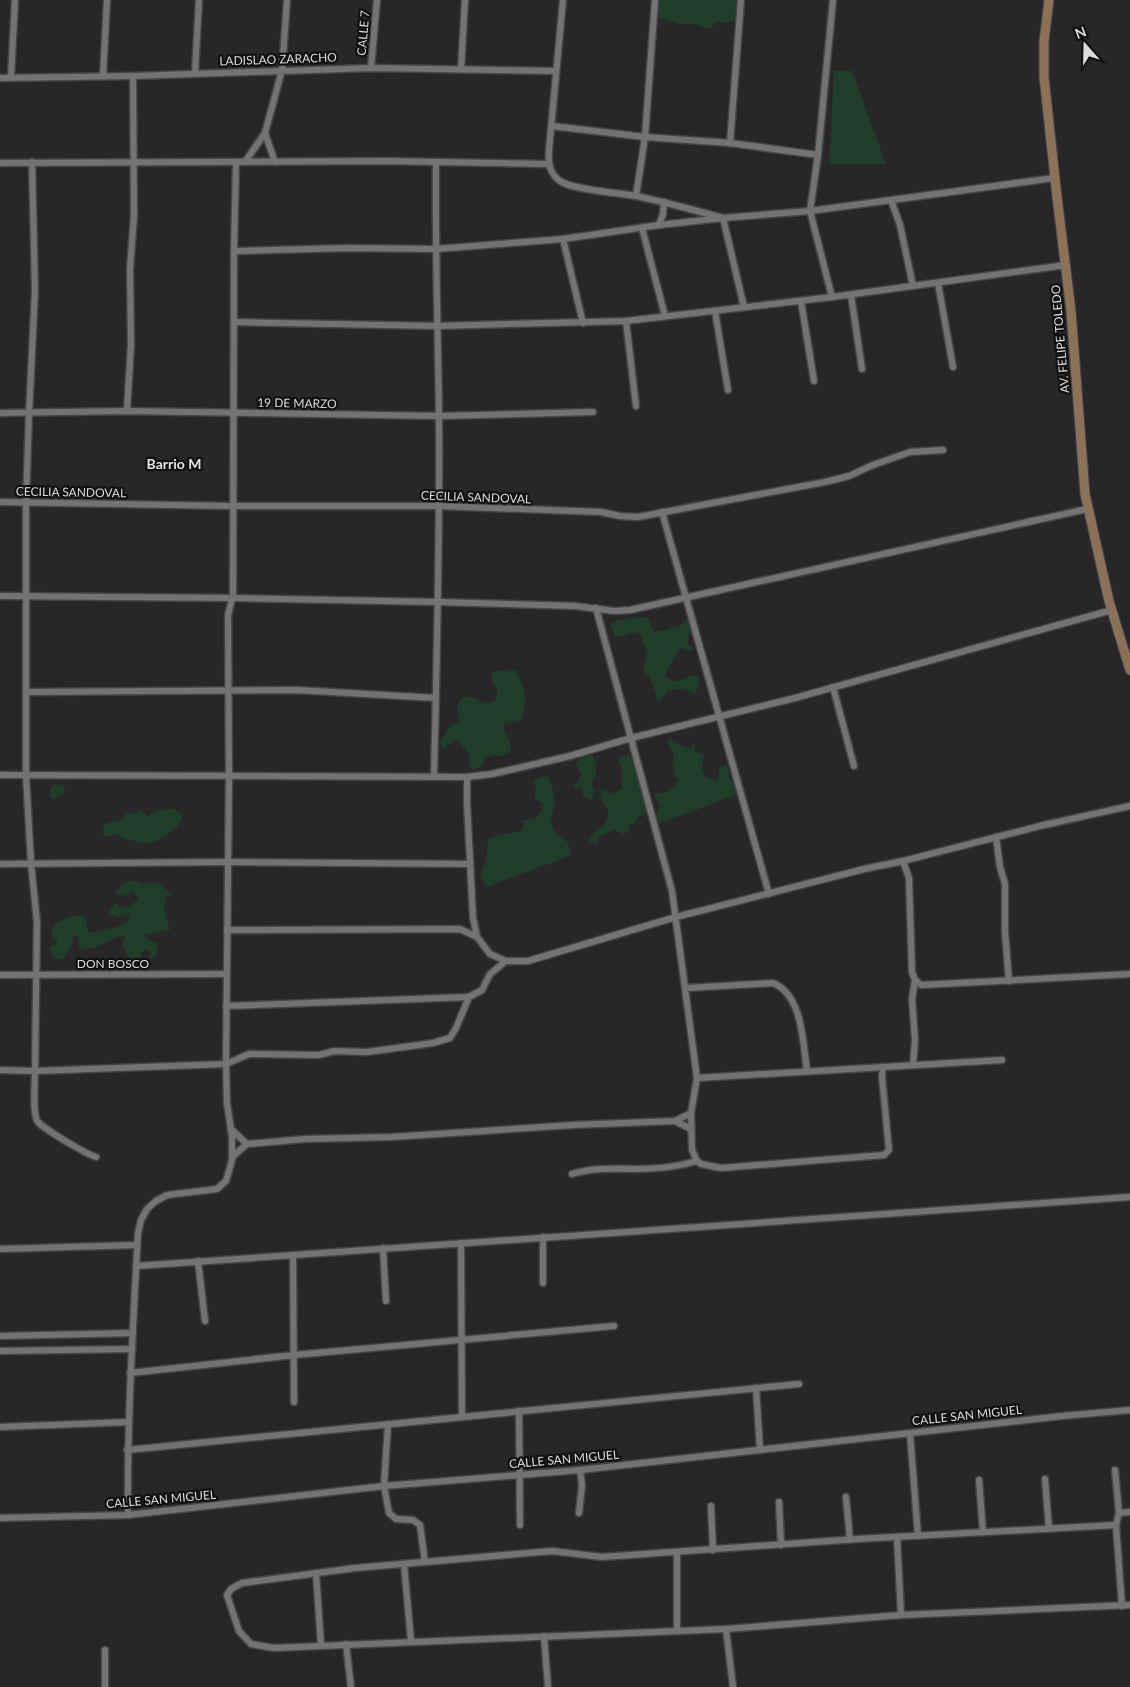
<svg xmlns="http://www.w3.org/2000/svg" width="1130" height="1687" font-family="Lato,sans-serif">
  <style>
    .green { fill: #203d2a }
    .lines { fill: none; stroke-linecap: round; stroke-linejoin: round }
    .minor-casing { stroke: #474446; stroke-width: 9 }
    .secondary-casing { stroke: #474446; stroke-width: 11 }
    .minor { stroke: #757275; stroke-width: 6 }
    .secondary { stroke: #8a7158; stroke-width: 9 }
    .labels { text-anchor: middle; dominant-baseline: central; stroke-width: 4.5; stroke-linejoin: round; paint-order: stroke }
    .street-label { font-size: 12px; fill: #dddcdd; stroke: #111011 }
    .neighbourhood-label { font-size: 14px; font-weight: bold; fill: #e6e2e6; stroke: #111011 }
  </style>
  <rect width="100%" height="100%" fill="#292629"/>
  <g class="green">
    <polygon points="659,0 736,0 738,6 736,19 731,22 715,22 713,26 708,29 694,24 679,24 656,17"/>
    <polygon points="834,71 852,71 886,164 829,164"/>
    <path d="M645 617 649 620 653 631C665 633 669 626 680 626L688 617 694 630 687 638 688 644 694 649 688 652 682 648C678 650 666 671 665 676 679 689 685 672 699 676L698 687 695 694 683 689 667 691V693L658 702 650 677 644 671 643 668 647 655 640 633C632 631 624 636 615 637L611 627V623L619 620Z"/>
    <path d="M516 669 517 674C526 684 527 709 521 721L505 724 503 728 510 742 511 752 504 756 494 755 485 758 481 767 473 770 470 767 469 754C463 749 462 743 456 739L444 749 442 747 440 741 450 726 459 721 457 706 461 698C464 697 466 696 469 697 477 698 493 710 497 696 498 690 495 686 492 682V672Z"/>
    <path d="M669 739H672L680 745 689 748 695 743V751L697 753 704 755 702 767 705 777 717 780 720 766 726 765 729 770V778L733 783 736 795 658 824 656 814 660 805 653 795 667 792 679 781C671 775 672 764 674 754L668 745Z"/>
    <path d="M585 754 592 755C599 766 597 774 591 784L595 791 592 801 583 797 582 787 572 788 580 778 581 774 576 764 579 758Z"/>
    <path d="M629 754 638 779 646 813 637 818 635 823 629 825V831L623 834 615 830 600 836 596 844 588 842C593 828 622 819 601 801L600 790 603 789 613 794 622 789C621 784 622 780 622 775 622 770 619 763 618 757Z"/>
    <path d="M544 776 549 778C554 791 557 805 551 818 553 832 555 835 567 841L572 855 487 887 480 876 486 859 488 839C494 835 512 834 521 831L524 825 522 821 538 817 544 805 534 798 536 787 532 781Z"/>
    <polygon points="60,784 64,786 65,793 52,800 49,794 52,786"/>
    <polygon points="175,809 183,815 178,826 157,841 148,844 122,838 119,834 108,837 103,834 103,827 108,823 120,820 128,812 136,814 139,810 145,813 146,817 156,811"/>
    <path d="M131 880 144 884 154 882 162 884 165 889 174 895 166 896 164 909 170 930 144 935 148 940 157 943V955L150 959V952L144 949 136 966 131 960 122 945 125 939 124 936C114 937 109 941 101 945 93 949 88 949 80 949L78 944 79 937 73 936C73 946 68 953 62 959H54L49 947 57 943V940L52 936 51 933 55 923C69 916 71 914 87 917L86 926 89 933 116 927 124 924 130 918 129 914 118 917 110 914 109 911 115 903 125 908 139 900 134 891 124 896 114 893 124 883Z"/>
  </g>
  <g class="lines">
    <g class="minor-casing">
      <g id="minor">
        <path d="M563 0 549 150C548 162 549 173 560 181 573 190 619 193 636 196 665 202 694 210 723 218L744 307"/>
        <polyline points="371,68 377,0"/>
        <polyline points="461,69 465,0"/>
        <polyline points="195,73 199,0"/>
        <polyline points="11,76 15,0"/>
        <polyline points="103,76 107,0"/>
        <polyline points="0,78 133,76 371,68 556,71"/>
        <polyline points="552,126 645,137 730,143 818,155"/>
        <polyline points="265,133 275,162"/>
        <polyline points="730,143 741,0"/>
        <polyline points="32,162 35,290 29,414 26,503 26,776 31,863 37,922 35,1071 226,1064 249,1054 319,1055 334,1051 367,1052 433,1043 450,1038 456,1028 469,997 482,990 490,974 506,961"/>
        <polyline points="245,162 265,133 282,70 287,0"/>
        <polyline points="0,163 386,161 548,164"/>
        <polyline points="636,196 645,137 655,0"/>
        <polyline points="891,200 900,225 913,286"/>
        <polyline points="659,225 663,214 664,202"/>
        <polyline points="642,228 665,316"/>
        <polyline points="563,239 583,323"/>
        <polyline points="234,251 347,248 435,249 563,239 659,225 723,218 810,211 1054,178"/>
        <polyline points="938,283 953,367"/>
        <polyline points="851,295 862,369"/>
        <polyline points="832,297 810,211 818,155 833,0"/>
        <polyline points="801,301 814,381"/>
        <polyline points="715,311 728,390"/>
        <polyline points="626,321 636,406"/>
        <polyline points="234,322 437,326 626,321 832,297 1066,265"/>
        <polyline points="127,411 131,344 130,269 134,215 133,76"/>
        <polyline points="0,413 127,411 439,416 593,412"/>
        <polyline points="0,502 233,506 439,506 601,512 620,516 638,517 825,482 849,476 873,465 910,452 943,450"/>
        <polyline points="662,512 769,894"/>
        <polyline points="0,596 232,598 438,602 575,606 614,611 630,610 1087,509"/>
        <polyline points="596,608 672,891 697,1078 691,1113 692,1150 697,1161 701,1164 721,1168 884,1155 889,1150 882,1077 883,1067"/>
        <polyline points="833,687 854,766"/>
        <polyline points="26,692 297,690 436,698"/>
        <polyline points="0,775 467,777 467,804 473,918 477,937 490,954 506,961 528,961 676,917 864,869 903,861 1044,825 1130,806"/>
        <path d="M434 776C437 656 440 536 439 416 438 332 435 247 436 163"/>
        <polyline points="467,777 492,774 570,756 631,738 795,698 1112,610"/>
        <polyline points="996,837 1000,867 1005,884 1005,932 1009,981"/>
        <polyline points="903,861 909,878 912,972 915,980 921,985 1130,974"/>
        <polyline points="0,864 227,862 470,864"/>
        <polyline points="227,930 460,929 477,937"/>
        <polyline points="0,975 226,974"/>
        <path d="M686 988 773 983C803 995 803 1044 807 1071"/>
        <polyline points="226,1006 469,997"/>
        <polyline points="913,1065 915,1040 912,999 915,980"/>
        <path d="M0 1070 35 1071C35 1083 32 1114 38 1122 44 1129 86 1154 96 1157"/>
        <polyline points="697,1078 1002,1060"/>
        <polyline points="675,1121 691,1129"/>
        <polyline points="231,1129 247,1144"/>
        <polyline points="232,1157 247,1144 305,1139 391,1137 573,1125 675,1121 691,1113"/>
        <path d="M572 1174C593 1167 613 1169 635 1169 656 1169 677 1167 697 1161"/>
        <polyline points="461,1243 462,1417"/>
        <polyline points="383,1248 386,1301"/>
        <polyline points="0,1249 137,1245"/>
        <polyline points="293,1255 294,1402"/>
        <polyline points="198,1261 205,1321"/>
        <polyline points="136,1266 1130,1197"/>
        <polyline points="543,1283 543,1237"/>
        <polyline points="0,1336 133,1333"/>
        <polyline points="0,1351 132,1349"/>
        <polyline points="130,1373 294,1355 614,1326"/>
        <polyline points="756,1388 760,1450"/>
        <polyline points="519,1411 520,1525"/>
        <polyline points="388,1424 384,1486 389,1513 396,1519 413,1520 420,1525 425,1562"/>
        <polyline points="0,1427 129,1422"/>
        <polyline points="910,1433 918,1536"/>
        <polyline points="127,1450 799,1384"/>
        <polyline points="1115,1470 1119,1513 1116,1525 1122,1606"/>
        <polyline points="1045,1479 1049,1529"/>
        <polyline points="979,1480 983,1532"/>
        <polyline points="846,1497 850,1540"/>
        <polyline points="779,1502 781,1545"/>
        <polyline points="711,1506 713,1550"/>
        <polyline points="579,1513 582,1485 580,1470"/>
        <polyline points="1119,1513 1130,1512"/>
        <path d="M128 1515C127 1421 133 1327 138 1233L141 1220 147 1209 156 1201 167 1195 217 1189 226 1181 232 1160V1137L227 1103 226 1064 229 776 228 615 233 595 234 251 236 162"/>
        <polyline points="0,1518 128,1515 384,1486 580,1470 1062,1416 1130,1410"/>
        <polyline points="1116,1525 857,1539 602,1557 552,1551 355,1568 242,1583 231,1589 227,1595 239,1631 251,1644 274,1648 726,1629 901,1615 1130,1605"/>
        <polyline points="897,1537 901,1615"/>
        <polyline points="677,1553 677,1631"/>
        <polyline points="404,1564 411,1641"/>
        <polyline points="316,1573 321,1645"/>
        <polyline points="726,1629 733,1687"/>
        <polyline points="544,1636 548,1687"/>
        <polyline points="346,1644 351,1687"/>
        <polyline points="105,1687 105,1650"/>
      </g>
    </g>
    <g class="secondary-casing">
      <polyline id="secondary" points="1049,0 1044,41 1044,77 1057,197 1071,311 1085,494 1109,601 1130,670"/>
    </g>
    <use href="#minor" class="minor"/>
    <use href="#secondary" class="secondary"/>
  </g>
  <g class="labels">
    <g class="street-label">
      <text transform="translate(363 33) rotate(-85)">CALLE 7</text>
      <text transform="translate(278 59) rotate(-2)">LADISLAO ZARACHO</text>
      <text transform="translate(1060 339) rotate(-95)">AV. FELIPE TOLEDO</text>
      <text transform="translate(297 403) rotate(1)">19 DE MARZO</text>
      <text transform="translate(71 492) rotate(1)">CECILIA SANDOVAL</text>
      <text transform="translate(476 497) rotate(2)">CECILIA SANDOVAL</text>
      <text x="113" y="963">DON BOSCO</text>
      <text transform="translate(967 1415) rotate(-6)">CALLE SAN MIGUEL</text>
      <text transform="translate(564 1459) rotate(-5)">CALLE SAN MIGUEL</text>
      <text transform="translate(161 1499) rotate(-5)">CALLE SAN MIGUEL</text>
    </g>
    <g class="neighbourhood-label">
      <text x="174" y="463">Barrio M</text>
    </g>
  </g>
  <g transform="translate(1085 45) rotate(340)" stroke="#111011" stroke-width="4" paint-order="stroke">
  <path d="M0-4L9 19L0 12L-9 19Z" fill="#dddcdd"/>
  <text y="-8" font-size="14" font-weight="bold" text-anchor="middle" fill="#dddcdd">N</text>
  </g>
</svg>
